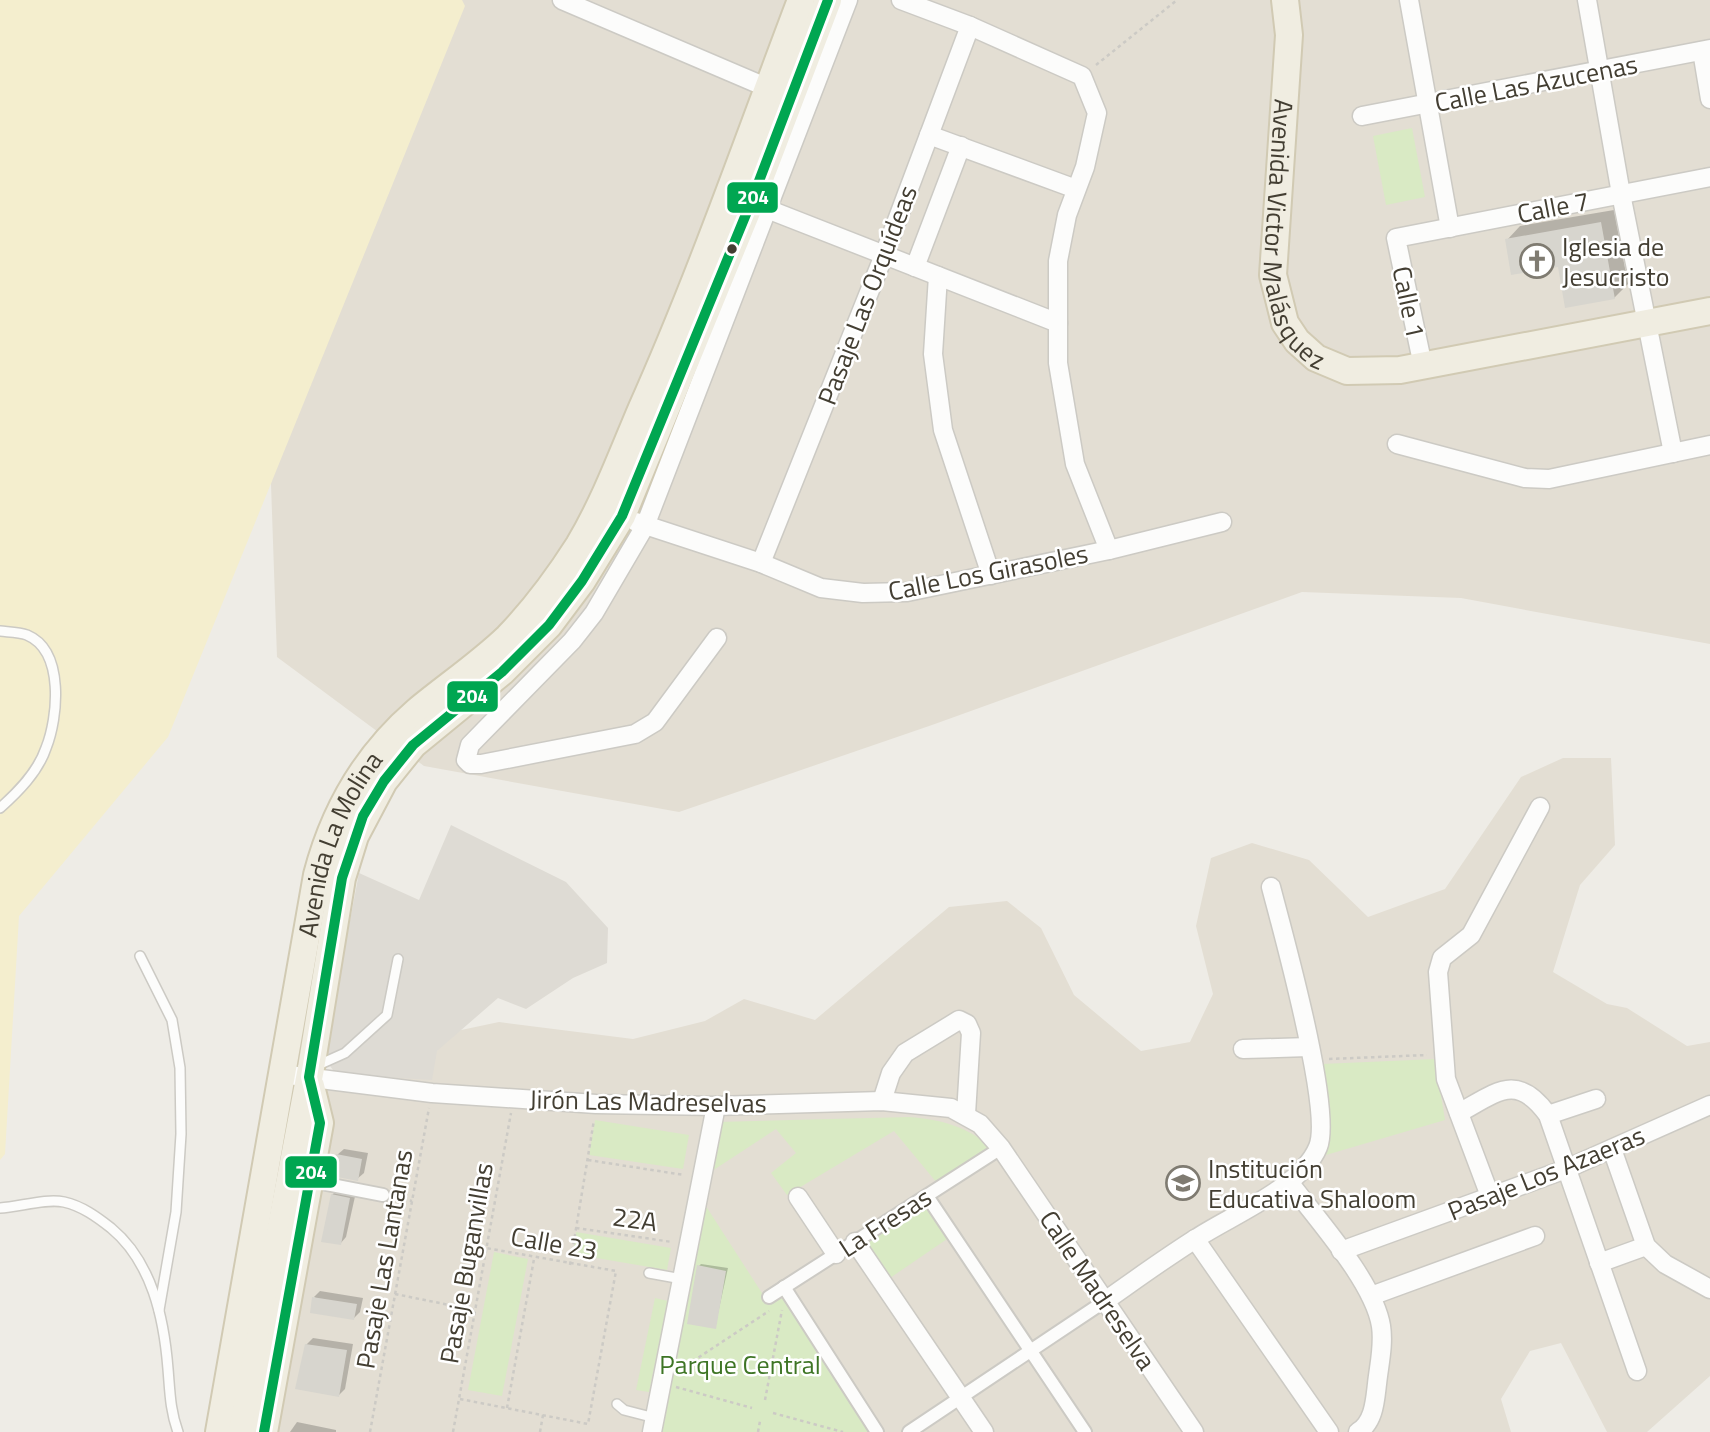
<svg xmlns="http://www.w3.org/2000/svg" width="1710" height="1432" font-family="'Titillium Web',sans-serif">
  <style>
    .residential { fill: #e3ded3 }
    .industrial { fill: #dedbd4 }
    .green { fill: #d9eac4 }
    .sand { fill: #f4eece }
    .shadow { fill: #0003 }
    .building { fill: #d7d5ce }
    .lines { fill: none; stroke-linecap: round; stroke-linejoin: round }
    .service-casing { stroke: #cccac4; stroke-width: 12 }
    .pedestrian-casing { stroke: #cccac4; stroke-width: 16 }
    .minor-casing { stroke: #cccac4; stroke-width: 21 }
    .primary-casing { stroke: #d1cab3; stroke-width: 30 }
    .path { stroke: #cccac5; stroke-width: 2.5; stroke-dasharray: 3.5 3.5; stroke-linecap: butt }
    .service { stroke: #fcfcfb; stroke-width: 9 }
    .pedestrian { stroke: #fcfcfb; stroke-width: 12 }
    .minor { stroke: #fcfcfb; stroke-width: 18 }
    .primary { stroke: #f0ede1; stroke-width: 26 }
    .bus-1-casing { stroke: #fff; stroke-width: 16 }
    .bus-1 { stroke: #00a651; stroke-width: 10 }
    .bus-dot { fill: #433e32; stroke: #fff; stroke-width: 2.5 }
    .labels { text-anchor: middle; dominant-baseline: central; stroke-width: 5; stroke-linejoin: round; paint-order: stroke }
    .street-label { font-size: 26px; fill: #433e32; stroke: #fff }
    .poi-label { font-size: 26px; fill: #433e32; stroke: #fff; text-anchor: start }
    .park-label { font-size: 26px; fill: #3e7525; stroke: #fff }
    .line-badge { stroke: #fff; stroke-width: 2.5 }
    .badge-label { font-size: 19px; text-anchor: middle; font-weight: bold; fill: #fff }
  </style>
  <rect width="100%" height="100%" fill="#eeece6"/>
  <g class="residential">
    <polygon points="265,0 1710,0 1710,644 1461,598 1302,592 932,725 679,812 424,766 277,657 271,484 304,192"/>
    <polygon points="1563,758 1611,758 1615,845 1580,885 1553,972 1607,1004 1627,1008 1687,1046 1710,1042 1710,1376 1647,1432 1607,1432 1561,1343 1530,1351 1501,1399 1511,1432 211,1432 307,1133 326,1089 425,1072 447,1033 499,1022 633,1039 705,1021 744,999 815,1020 949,907 1007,901 1041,928 1074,995 1141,1051 1190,1042 1213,994 1196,926 1211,858 1252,843 1309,860 1368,917 1445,889 1521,777"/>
  </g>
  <polygon class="industrial" points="451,825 566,882 608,928 607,963 573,978 526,1009 498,998 437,1051 432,1080 336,1074 324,1058 359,873 419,900"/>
  <g class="green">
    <polygon points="1412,128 1425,197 1386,205 1373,136"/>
    <polygon points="1435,1059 1445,1120 1326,1155 1322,1064"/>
    <path d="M909 1117C943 1120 966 1126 992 1148L937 1183 894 1131 787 1195 771 1173 796 1153 776 1129 709 1173 718 1122Z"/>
    <polygon points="595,1120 689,1135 683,1169 589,1155"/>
    <polygon points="702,1200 769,1304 784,1297 872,1432 661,1432"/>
    <polygon points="925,1200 950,1237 890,1278 865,1241"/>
    <polygon points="576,1232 671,1248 667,1270 573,1254"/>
    <polygon points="494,1252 528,1259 502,1396 468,1390"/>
    <polygon points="655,1298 668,1301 649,1392 636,1390"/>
  </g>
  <polygon class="sand" points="0,0 462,0 465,6 168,737 19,916 5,1154 0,1160"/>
  <g class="shadow">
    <polygon points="1614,210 1628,284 1614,298 1559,265 1507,240 1520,226"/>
    <polygon points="344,1149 368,1153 364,1173 357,1179 337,1155"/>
    <polygon points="339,1188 356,1192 346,1237 340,1244 332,1195"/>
    <polygon points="701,1264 728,1268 715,1327 699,1266"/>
    <polygon points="320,1291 363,1298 360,1312 354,1318 314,1297"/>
    <polygon points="313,1338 353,1344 345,1389 339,1395 306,1345"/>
    <polygon points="297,1422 336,1430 336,1432 290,1432"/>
  </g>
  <g class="building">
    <polygon points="1601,222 1615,299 1565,308 1558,267 1511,275 1505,239"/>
    <polygon points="336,1154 362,1159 358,1181 332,1176"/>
    <polygon points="331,1194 350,1198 341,1245 321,1242"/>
    <polygon points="697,1265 726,1271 716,1329 687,1324"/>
    <polygon points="312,1297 357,1304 354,1320 310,1313"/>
    <polygon points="305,1344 347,1350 339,1397 295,1389"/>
  </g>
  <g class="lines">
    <g class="service-casing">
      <g id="service">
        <path d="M0 631C8 632 19 632 27 635 65 651 58 718 46 748 38 772 18 792 0 808"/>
        <polyline points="140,956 172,1020 180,1068 181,1134 176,1212 159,1310"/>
        <polyline points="316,1066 345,1053 387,1015 398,959"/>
        <path d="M0 1208C19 1207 46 1198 64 1202 82 1206 97 1217 111 1228 152 1262 164 1318 168 1369 170 1392 170 1410 178 1432"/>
        <polyline points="649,1273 682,1279"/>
        <polyline points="617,1404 624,1410 655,1418"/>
      </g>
    </g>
    <g class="pedestrian-casing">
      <g id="pedestrian">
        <polyline points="311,1181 383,1195"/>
        <polyline points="927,1196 1085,1432"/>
        <polyline points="784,1287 877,1432"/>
        <polyline points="769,1297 1001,1148"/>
        <polyline points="909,1432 1105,1301"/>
      </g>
    </g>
    <g class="minor-casing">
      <g id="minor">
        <polyline points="562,0 768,88"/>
        <polyline points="901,0 970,26 1082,76 1097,113 1085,167 1067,215 1058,261 1058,363 1075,464 1109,550"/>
        <polyline points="1409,0 1450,228"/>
        <polyline points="1587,0 1621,194 1673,453"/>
        <polyline points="1702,51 1710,99"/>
        <polyline points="1362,116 1710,49"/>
        <polyline points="929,135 1076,189"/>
        <polyline points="757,205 1058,323"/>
        <polyline points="915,267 961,146"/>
        <polyline points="938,276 933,354 943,430 991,575"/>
        <polyline points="1423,366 1396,238 1710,177"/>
        <polyline points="1397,444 1525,478 1549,479 1710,445"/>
        <polyline points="636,522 761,563 821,588 863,593 907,592 1109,550 1222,522"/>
        <polyline points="761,563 884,255 970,26"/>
        <polyline points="717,638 655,722 635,734 481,764 470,764 466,760 470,745 572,641 594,613 645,526 848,0"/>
        <polyline points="1243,1049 1309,1047"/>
        <polyline points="281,1074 432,1093 596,1104 716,1106 882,1101 951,1108 980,1124 1001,1148 1194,1432"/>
        <polyline points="882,1101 891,1073 905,1053 959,1020 967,1024 971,1033 966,1114"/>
        <path d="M1459 1113C1497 1092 1517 1072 1548 1115L1637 1371"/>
        <polyline points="1548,1115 1596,1099"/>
        <polyline points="1612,1149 1646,1246 1665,1264 1710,1289"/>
        <path d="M1289 1182C1316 1218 1374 1282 1381 1326 1384 1345 1379 1365 1377 1384 1375 1401 1374 1422 1358 1432"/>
        <polyline points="1490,1196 1446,1079 1438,972 1442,958 1471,935 1540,807"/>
        <polyline points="798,1197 836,1254"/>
        <polyline points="1195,1239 1329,1432"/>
        <polyline points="855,1242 984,1432"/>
        <polyline points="1341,1251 1566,1169 1710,1105"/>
        <polyline points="1599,1263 1646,1246"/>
        <polyline points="1371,1296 1535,1236"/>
        <path d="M1105 1301C1135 1280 1165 1258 1197 1238 1232 1215 1302 1187 1318 1147 1333 1111 1283 933 1271 887"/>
        <polyline points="652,1432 716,1106"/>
      </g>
    </g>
    <g class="primary-casing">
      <g id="primary">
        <path id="s1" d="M1285 0 1289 35 1273 275 1285 323 1297 341 1316 358 1347 371 1400 370 1710 311"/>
        <path id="s2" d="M219 1432 317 875C334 810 366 755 417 711 447 686 480 664 508 637 535 609 558 578 579 545 604 503 622 455 641 410 701 276 749 137 801 0"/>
        <polyline points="242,1432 311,1068 342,878 355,836 384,781 413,745 502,672 549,625 582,581 622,516 751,202 828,0"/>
        <polyline points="264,1432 320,1123 311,1086"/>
      </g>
    </g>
    <g class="path">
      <polyline points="1096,65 1177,0"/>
      <polyline points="1329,1059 1427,1055"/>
      <polyline points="588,1160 684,1175"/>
      <polyline points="396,1198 412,1201"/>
      <polyline points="576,1228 672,1242"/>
      <polyline points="570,1265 594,1120"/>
      <polyline points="395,1294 474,1310"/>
      <polyline points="681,1369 769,1311"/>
      <polyline points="676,1387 752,1408"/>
      <polyline points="460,1399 588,1424 616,1271 486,1248"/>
      <polyline points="765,1400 782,1310"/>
      <polyline points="507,1408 534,1259"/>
      <polyline points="773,1413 843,1432"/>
      <polyline points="370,1432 429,1108"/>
      <polyline points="453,1432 511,1113"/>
      <polyline points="540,1432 543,1415"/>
      <polyline points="758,1432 760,1421"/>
    </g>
    <use href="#service" class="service"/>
    <use href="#pedestrian" class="pedestrian"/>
    <use href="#minor" class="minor"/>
    <use href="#primary" class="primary"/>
    <g class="bus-1-casing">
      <polyline id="bus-1" points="264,1432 320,1123 309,1077 342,878 363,816 384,781 413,745 502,672 549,625 582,581 622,516 751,202 828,0"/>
    </g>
    <use href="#bus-1" class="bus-1"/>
  </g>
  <defs>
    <g id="church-ring" transform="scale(1.75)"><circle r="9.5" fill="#fff" stroke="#7f7b71" stroke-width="1.5"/><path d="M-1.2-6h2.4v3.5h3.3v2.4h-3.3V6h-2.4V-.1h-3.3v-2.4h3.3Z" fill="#7f7b71"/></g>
    <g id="school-ring" transform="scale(1.75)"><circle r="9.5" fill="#fff" stroke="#7f7b71" stroke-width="1.5"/><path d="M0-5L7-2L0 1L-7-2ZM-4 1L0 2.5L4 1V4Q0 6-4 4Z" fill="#7f7b71"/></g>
  </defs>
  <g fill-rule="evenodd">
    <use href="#church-ring" x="1537" y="261"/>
    <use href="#school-ring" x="1183" y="1183"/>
  </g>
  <circle class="bus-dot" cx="732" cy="249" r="6"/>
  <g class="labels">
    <g class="street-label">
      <text transform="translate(1536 83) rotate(-11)">Calle Las Azucenas</text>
      <text transform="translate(1553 207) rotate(-11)">Calle 7</text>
      <text stroke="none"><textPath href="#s1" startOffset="240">Avenida Victor Malásquez</textPath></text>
      <text transform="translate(867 295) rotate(-69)">Pasaje Las Orquídeas</text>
      <text transform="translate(1409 302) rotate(78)">Calle 1</text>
      <text transform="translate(988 572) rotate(-11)">Calle Los Girasoles</text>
      <text stroke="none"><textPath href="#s2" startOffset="602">Avenida La Molina</textPath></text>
      <text transform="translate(648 1101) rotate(1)">Jirón Las Madreselvas</text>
      <text transform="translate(1546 1173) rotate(-22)">Pasaje Los Azaeras</text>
      <text transform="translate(635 1219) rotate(8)">22A</text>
      <text transform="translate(885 1222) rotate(-33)">La Fresas</text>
      <text transform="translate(554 1243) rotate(10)">Calle 23</text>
      <text transform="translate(384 1259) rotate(-80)">Pasaje Las Lantanas</text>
      <text transform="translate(466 1263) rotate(-80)">Pasaje Buganvillas</text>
      <text transform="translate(1098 1290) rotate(56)">Calle Madreselva</text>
    </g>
    <g class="poi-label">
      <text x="1562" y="246">Iglesia de<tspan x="1562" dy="30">Jesucristo</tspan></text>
      <text x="1208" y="1168">Institución<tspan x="1208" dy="30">Educativa Shaloom</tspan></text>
    </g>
    <g class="park-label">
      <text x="740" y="1364">Parque Central</text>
    </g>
  </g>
  <g class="line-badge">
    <rect x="726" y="181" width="53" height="33" rx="7" fill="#00a651"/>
    <rect x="446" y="680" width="53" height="33" rx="7" fill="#00a651"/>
    <rect x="284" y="1155" width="54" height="34" rx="7" fill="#00a651"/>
  </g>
  <g class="badge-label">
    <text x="753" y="204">204</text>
    <text x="472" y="703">204</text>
    <text x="311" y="1179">204</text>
  </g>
</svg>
